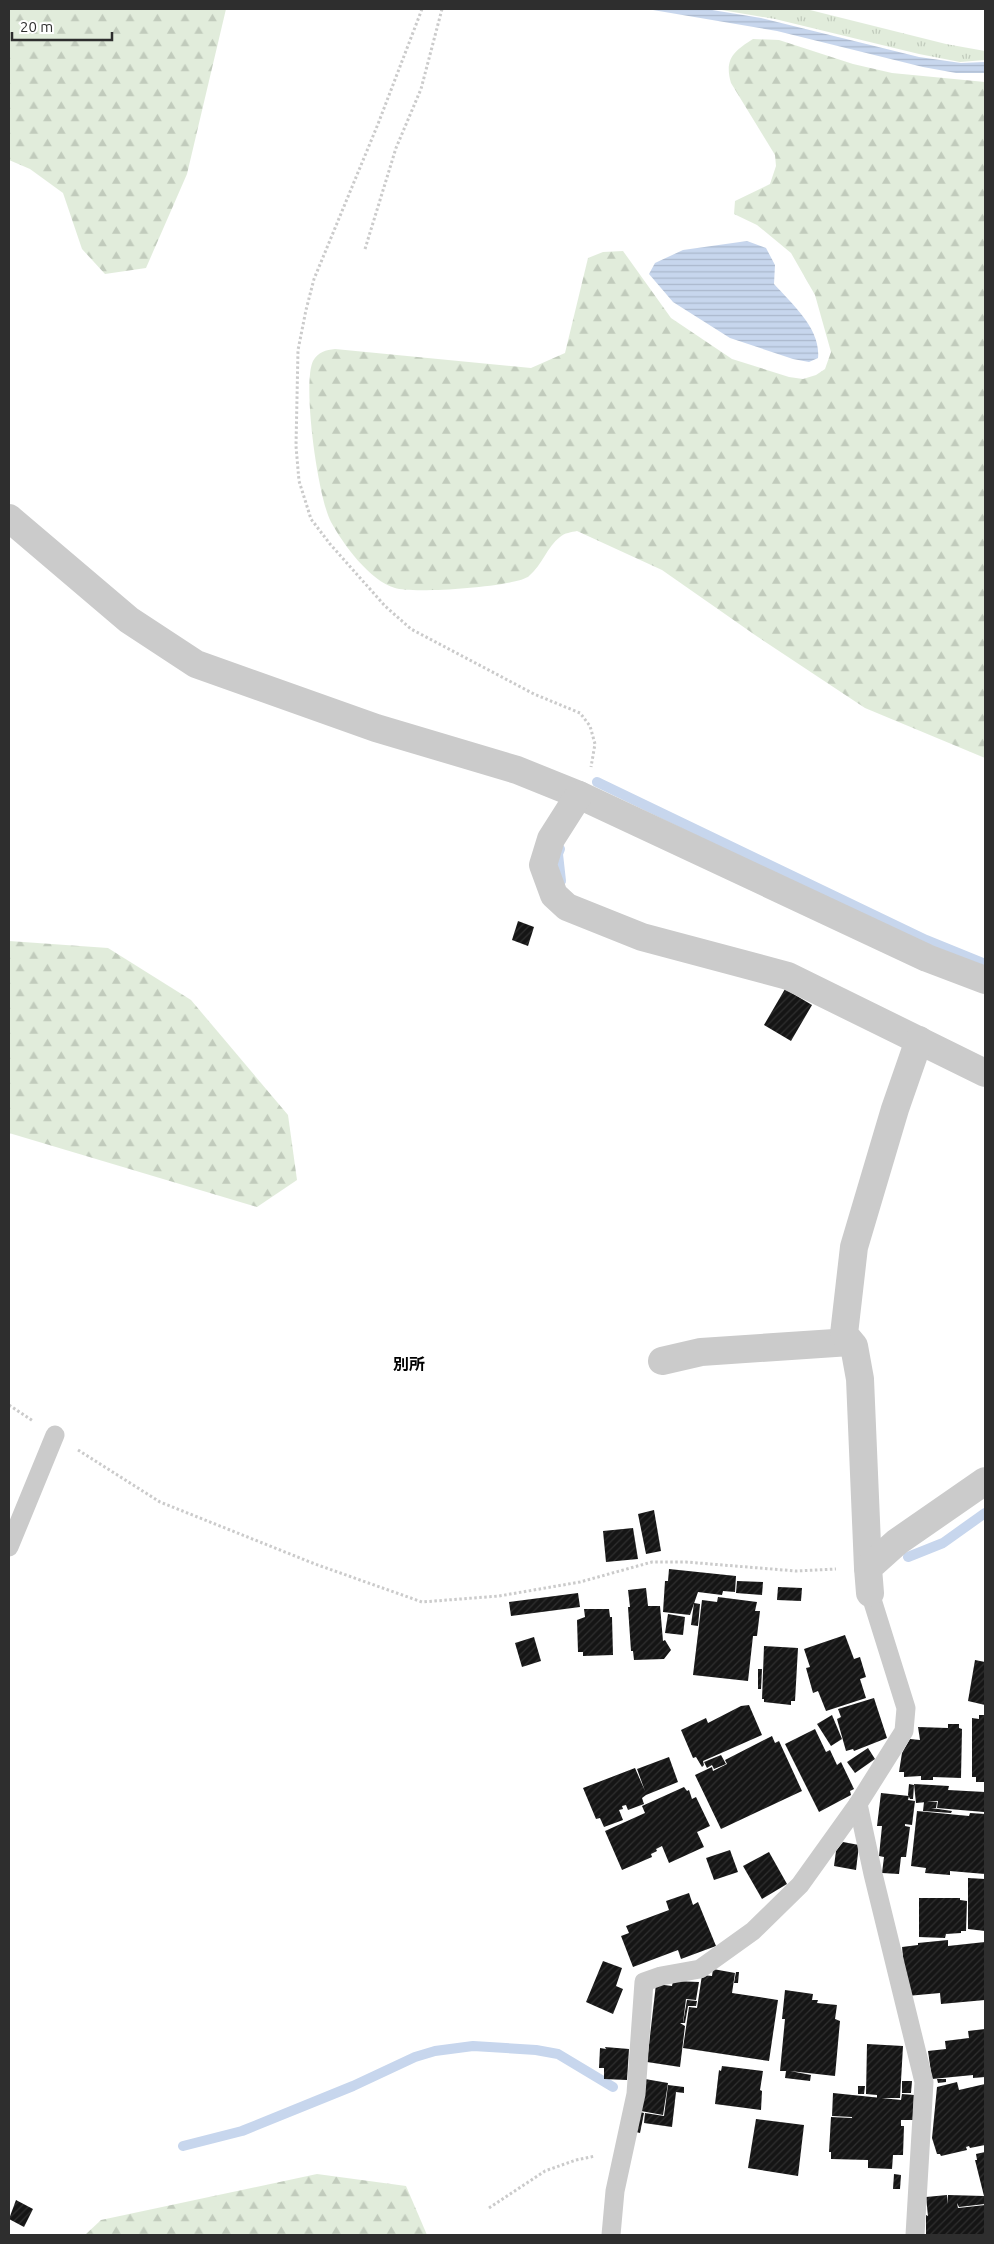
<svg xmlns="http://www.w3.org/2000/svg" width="994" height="2244" font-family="Ubuntu,'Noto Sans JP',sans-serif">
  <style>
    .grass { fill: url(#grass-tufts) }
    .forest { fill: url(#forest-firs) }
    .water { fill: url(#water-rules) }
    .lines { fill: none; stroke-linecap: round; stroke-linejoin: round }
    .stream { stroke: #c7d6ed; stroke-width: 10 }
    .building { fill: url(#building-hatch) }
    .path { stroke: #cbcbcb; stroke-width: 3; stroke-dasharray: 2.5 2.5; stroke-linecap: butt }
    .service { stroke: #cbcbcb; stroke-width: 19 }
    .minor { stroke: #cbcbcb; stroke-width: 28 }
    .labels { text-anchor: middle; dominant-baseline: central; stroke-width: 5; stroke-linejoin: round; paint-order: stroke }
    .quarter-label { font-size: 16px; font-weight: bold; fill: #000; stroke: #fff }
  </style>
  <defs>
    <pattern id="grass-tufts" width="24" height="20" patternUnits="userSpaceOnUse" patternTransform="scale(1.25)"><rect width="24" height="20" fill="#e1ecdb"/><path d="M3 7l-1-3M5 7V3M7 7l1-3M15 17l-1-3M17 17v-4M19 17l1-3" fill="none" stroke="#c1cbbc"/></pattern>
    <pattern id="forest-firs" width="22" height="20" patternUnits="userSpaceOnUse" patternTransform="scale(1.25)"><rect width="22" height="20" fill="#e1ecdb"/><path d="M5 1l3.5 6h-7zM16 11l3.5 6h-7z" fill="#c1cbbc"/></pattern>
    <pattern id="water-rules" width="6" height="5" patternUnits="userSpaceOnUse" patternTransform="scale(1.25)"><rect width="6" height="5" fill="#c7d6ed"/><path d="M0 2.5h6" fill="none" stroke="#abb8cc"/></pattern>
    <pattern id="building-hatch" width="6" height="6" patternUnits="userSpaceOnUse" patternTransform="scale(1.25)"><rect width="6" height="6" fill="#151515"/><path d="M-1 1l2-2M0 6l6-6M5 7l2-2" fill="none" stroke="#2f2f2f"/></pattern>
  </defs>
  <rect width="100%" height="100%" fill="#fff"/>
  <polygon class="grass" points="716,9 806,9 946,44 985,51 985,60 960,62 919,54 775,19"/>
  <g class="forest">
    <polygon points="9,9 226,9 187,174 146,268 105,274 82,249 63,193 30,169 9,160"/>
    <path d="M753 39 779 40 853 64 892 73 985 82V758L865 708 755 635 662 570 577 531C572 532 564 533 560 537 547 547 542 565 529 576 517 587 412 594 395 588 370 581 343 544 331 522 318 498 302 384 313 361 318 352 326 350 335 349L531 368 565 353 588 258 603 252 623 251 671 318 732 359 789 377 803 379 816 375 825 369 831 352 815 295 791 253 757 225 734 214 735 201 770 184 776 166 775 155 731 83C724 59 734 51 753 39Z"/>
    <polygon points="9,941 108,948 191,1000 288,1115 297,1180 257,1207 9,1133"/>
    <polygon points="317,2174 406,2186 427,2235 85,2235 101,2220"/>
  </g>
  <g class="water">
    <polygon points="647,9 706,9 761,18 919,57 961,63 985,62 985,73 956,73 923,67 777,31"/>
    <path d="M747 241 766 248 775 265 774 284C793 305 821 329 818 358L809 362 793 359 730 338 673 302 649 274 655 263 683 250Z"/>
  </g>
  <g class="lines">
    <g class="stream">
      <polyline points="597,782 926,940 985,964"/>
      <polyline points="560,849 558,854 561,881"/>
      <polyline points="908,1557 943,1543 985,1513"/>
      <polyline points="183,2146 242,2131 353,2086 415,2057 435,2051 473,2046 536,2050 558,2054 613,2087"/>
    </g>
  </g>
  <g class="building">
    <polygon points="518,921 534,927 528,946 512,940"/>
    <polygon points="785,989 812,1005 791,1041 764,1025"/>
    <polygon points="654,1510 661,1551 646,1554 638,1514"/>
    <polygon points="633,1528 638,1559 606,1562 603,1531"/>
    <polygon points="669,1569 736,1576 735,1592 723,1591 722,1595 698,1592 690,1615 663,1612 665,1581 668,1581"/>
    <polygon points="737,1581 763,1582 762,1595 736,1593"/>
    <polygon points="778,1587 802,1588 801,1601 777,1600"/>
    <polygon points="646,1588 648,1606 660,1606 663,1641 665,1640 671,1650 664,1659 634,1660 633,1651 631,1651 628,1607 630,1607 628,1590"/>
    <polygon points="578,1593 580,1607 511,1616 509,1602"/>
    <polygon points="718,1597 757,1602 755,1611 760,1611 757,1636 753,1636 748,1681 693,1675 702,1600 717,1602"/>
    <polygon points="694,1603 700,1604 698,1626 691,1625"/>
    <polygon points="584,1609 609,1609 610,1617 612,1617 613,1655 583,1656 583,1652 578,1652 577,1620 585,1617"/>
    <polygon points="668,1614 685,1617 683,1635 665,1633"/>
    <polygon points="845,1635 854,1659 860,1657 866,1677 860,1679 866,1698 826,1711 818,1691 813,1693 806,1668 810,1667 804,1649"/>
    <polygon points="534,1637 541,1661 522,1667 515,1643"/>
    <polygon points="764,1646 798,1648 795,1701 791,1701 791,1705 764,1702 764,1699 762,1699"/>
    <polygon points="975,1660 985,1662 985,1705 968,1701"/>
    <polygon points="758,1669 762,1669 761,1689 758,1689"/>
    <polygon points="874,1698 887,1738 854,1751 853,1749 846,1751 837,1719 841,1717 838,1709"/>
    <polygon points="749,1705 762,1735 703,1761 704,1765 702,1767 696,1757 693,1758 681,1730 706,1718 708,1723 741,1706"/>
    <polygon points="832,1715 842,1739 831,1746 817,1724"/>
    <polygon points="979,1715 985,1715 985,1782 976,1782 976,1777 972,1777 972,1718 979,1719"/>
    <polygon points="948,1724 959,1724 959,1728 962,1729 961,1778 933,1777 933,1780 921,1780 921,1776 904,1777 904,1772 899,1772 902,1753 910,1739 920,1740 918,1727 948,1728"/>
    <polygon points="815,1729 826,1752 830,1750 837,1765 841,1762 854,1789 850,1791 851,1795 819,1812 785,1744"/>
    <polygon points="772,1736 775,1743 779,1741 802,1791 721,1829 695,1775 712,1767 713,1771 727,1764 725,1760"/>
    <polygon points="868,1748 875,1759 855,1773 847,1762"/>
    <polygon points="721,1755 726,1764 714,1769 712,1765 707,1768 704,1762"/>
    <polygon points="669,1757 678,1782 646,1795 642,1798 644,1804 628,1810 626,1805 622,1806 623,1809 619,1810 623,1820 604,1827 600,1818 596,1819 583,1788 635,1768 645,1791 637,1769"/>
    <polygon points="909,1784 914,1785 913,1799 910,1799 908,1795"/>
    <polygon points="914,1784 949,1786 948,1790 985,1792 984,1812 937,1808 938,1801 916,1803"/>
    <polygon points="684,1787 687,1791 689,1790 692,1799 696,1797 710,1826 697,1832 704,1847 669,1863 662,1846 656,1849 657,1851 651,1854 652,1857 622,1870 605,1831 645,1813 642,1806"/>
    <polygon points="881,1793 909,1796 908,1800 915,1801 912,1825 905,1824 905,1826 910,1827 906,1857 901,1857 899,1874 882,1873 884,1857 879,1856 882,1826 877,1826"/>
    <polygon points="924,1802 937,1802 936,1808 931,1808 952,1811 951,1813 923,1811"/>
    <polygon points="917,1811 969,1816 970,1813 985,1814 985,1874 950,1871 950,1875 925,1873 926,1868 911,1866"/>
    <polygon points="843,1842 859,1845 856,1870 834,1866 836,1851"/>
    <polygon points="730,1850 738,1872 714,1880 706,1858"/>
    <polygon points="769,1852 787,1884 762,1899 743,1866"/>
    <polygon points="968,1878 985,1879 985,1931 968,1929"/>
    <polygon points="689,1893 693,1905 698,1902 716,1946 681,1959 678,1950 633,1967 621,1936 629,1933 626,1926 669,1910 666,1901"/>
    <polygon points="919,1898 960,1898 960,1900 967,1901 966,1931 961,1931 961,1933 946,1934 945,1938 919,1937"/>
    <polygon points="948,1940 948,1946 985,1942 985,2000 941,2004 940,1993 907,1996 902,1947 918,1945 918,1943"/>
    <polygon points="603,1961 622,1968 616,1986 623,1989 613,2014 586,2002"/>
    <polygon points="713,1969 735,1973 732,1993 778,2000 769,2061 683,2048 689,2007 697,2008 702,1975 712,1976"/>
    <polygon points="736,1972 739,1972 738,1983 734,1983"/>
    <polygon points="673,1981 699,1982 696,2000 686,1999 683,2023 680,2023 685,2026 680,2067 647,2062 656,1984 672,1986"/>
    <polygon points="785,1990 813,1994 812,2000 818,2000 817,2003 837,2005 835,2019 840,2021 835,2076 790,2071 811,2075 810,2081 785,2078 786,2071 780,2071 785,2019 782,2019"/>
    <polygon points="687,2000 697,2001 696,2006 688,2006 685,2023 683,2023"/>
    <polygon points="985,2029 985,2077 973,2078 973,2075 932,2079 928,2051 946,2049 945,2041 969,2038 968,2031"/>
    <polygon points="867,2044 903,2046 900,2098 877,2098 877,2095 866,2094"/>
    <polygon points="605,2047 629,2049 627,2080 604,2079 604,2068 599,2068 600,2048 606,2049"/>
    <polygon points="722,2066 763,2071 760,2090 762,2091 761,2110 715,2104 719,2070 721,2071"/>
    <polygon points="645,2079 668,2083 663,2115 641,2111"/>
    <polygon points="937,2079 946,2079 946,2082 938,2083"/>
    <polygon points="902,2081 912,2081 911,2093 902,2093"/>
    <polygon points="957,2082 959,2090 985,2084 985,2145 970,2148 969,2146 966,2147 967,2150 941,2156 940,2154 937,2154 932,2138 937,2087"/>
    <polygon points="668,2085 684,2087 684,2093 676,2092 672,2127 644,2123 645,2113 664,2116"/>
    <polygon points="858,2086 865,2086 864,2094 858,2094"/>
    <polygon points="833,2093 901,2100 902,2094 914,2095 913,2120 901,2120 901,2126 904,2126 903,2155 893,2155 892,2169 868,2168 868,2160 831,2159 831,2152 829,2152 831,2117 852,2118 852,2117 832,2116"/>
    <polygon points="640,2112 644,2113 640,2133 636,2132"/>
    <polygon points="756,2119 804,2125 798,2176 748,2168"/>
    <polygon points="985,2152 985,2204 959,2207 957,2203 958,2208 985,2205 985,2235 926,2235 926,2215 928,2216 926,2197 947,2195 948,2204 948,2195 984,2196 975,2160 977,2160 976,2154"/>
    <polygon points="894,2174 901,2175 900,2189 893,2189"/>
    <polygon points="16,2200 33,2209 24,2227 9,2219"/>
  </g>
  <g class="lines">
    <g class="path">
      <polyline points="422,9 378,124 314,279 306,310 298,350 296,446 299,481 311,519 330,544 385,606 411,629 534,694 580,713 590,726 595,744 591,767"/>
      <polyline points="365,249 396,148 421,89 442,9"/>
      <polyline points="9,1405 33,1421"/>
      <polyline points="78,1450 160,1502 315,1564 422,1602 499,1596 580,1582 652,1562 686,1562 796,1571 836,1569"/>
      <polyline points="489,2208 545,2171 576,2160 595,2156"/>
    </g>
    <g class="service">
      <polyline points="9,1547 55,1435"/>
      <polyline points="858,1804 873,1874 924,2082 915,2235"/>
      <polyline points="611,2235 615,2191 636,2094 644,1982 661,1976 700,1969 753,1931 800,1885 858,1804 904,1731 906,1708 870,1593"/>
    </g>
    <g class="minor">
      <polyline points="9,518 129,620 196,664 376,728 517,770 579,795 927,958 985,980"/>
      <polyline points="579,795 551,839 543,865 554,895 567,907 642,937 788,976 985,1073"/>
      <polyline points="662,1361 701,1352 850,1342"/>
      <polyline points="868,1568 860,1379 854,1346 844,1334 854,1247 895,1109 919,1040"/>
      <polyline points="870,1593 868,1568 897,1542 985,1481"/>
    </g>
  </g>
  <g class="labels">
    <g class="quarter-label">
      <text x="409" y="1364">別所</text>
    </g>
  </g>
  <rect width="994" height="2244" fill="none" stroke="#2e2e2e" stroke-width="20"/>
  <path d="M12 32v8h100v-8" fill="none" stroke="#2e2e2e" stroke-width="2.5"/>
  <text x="20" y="32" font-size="15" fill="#2e2e2e" stroke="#ffffff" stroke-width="4" paint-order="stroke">20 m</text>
</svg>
